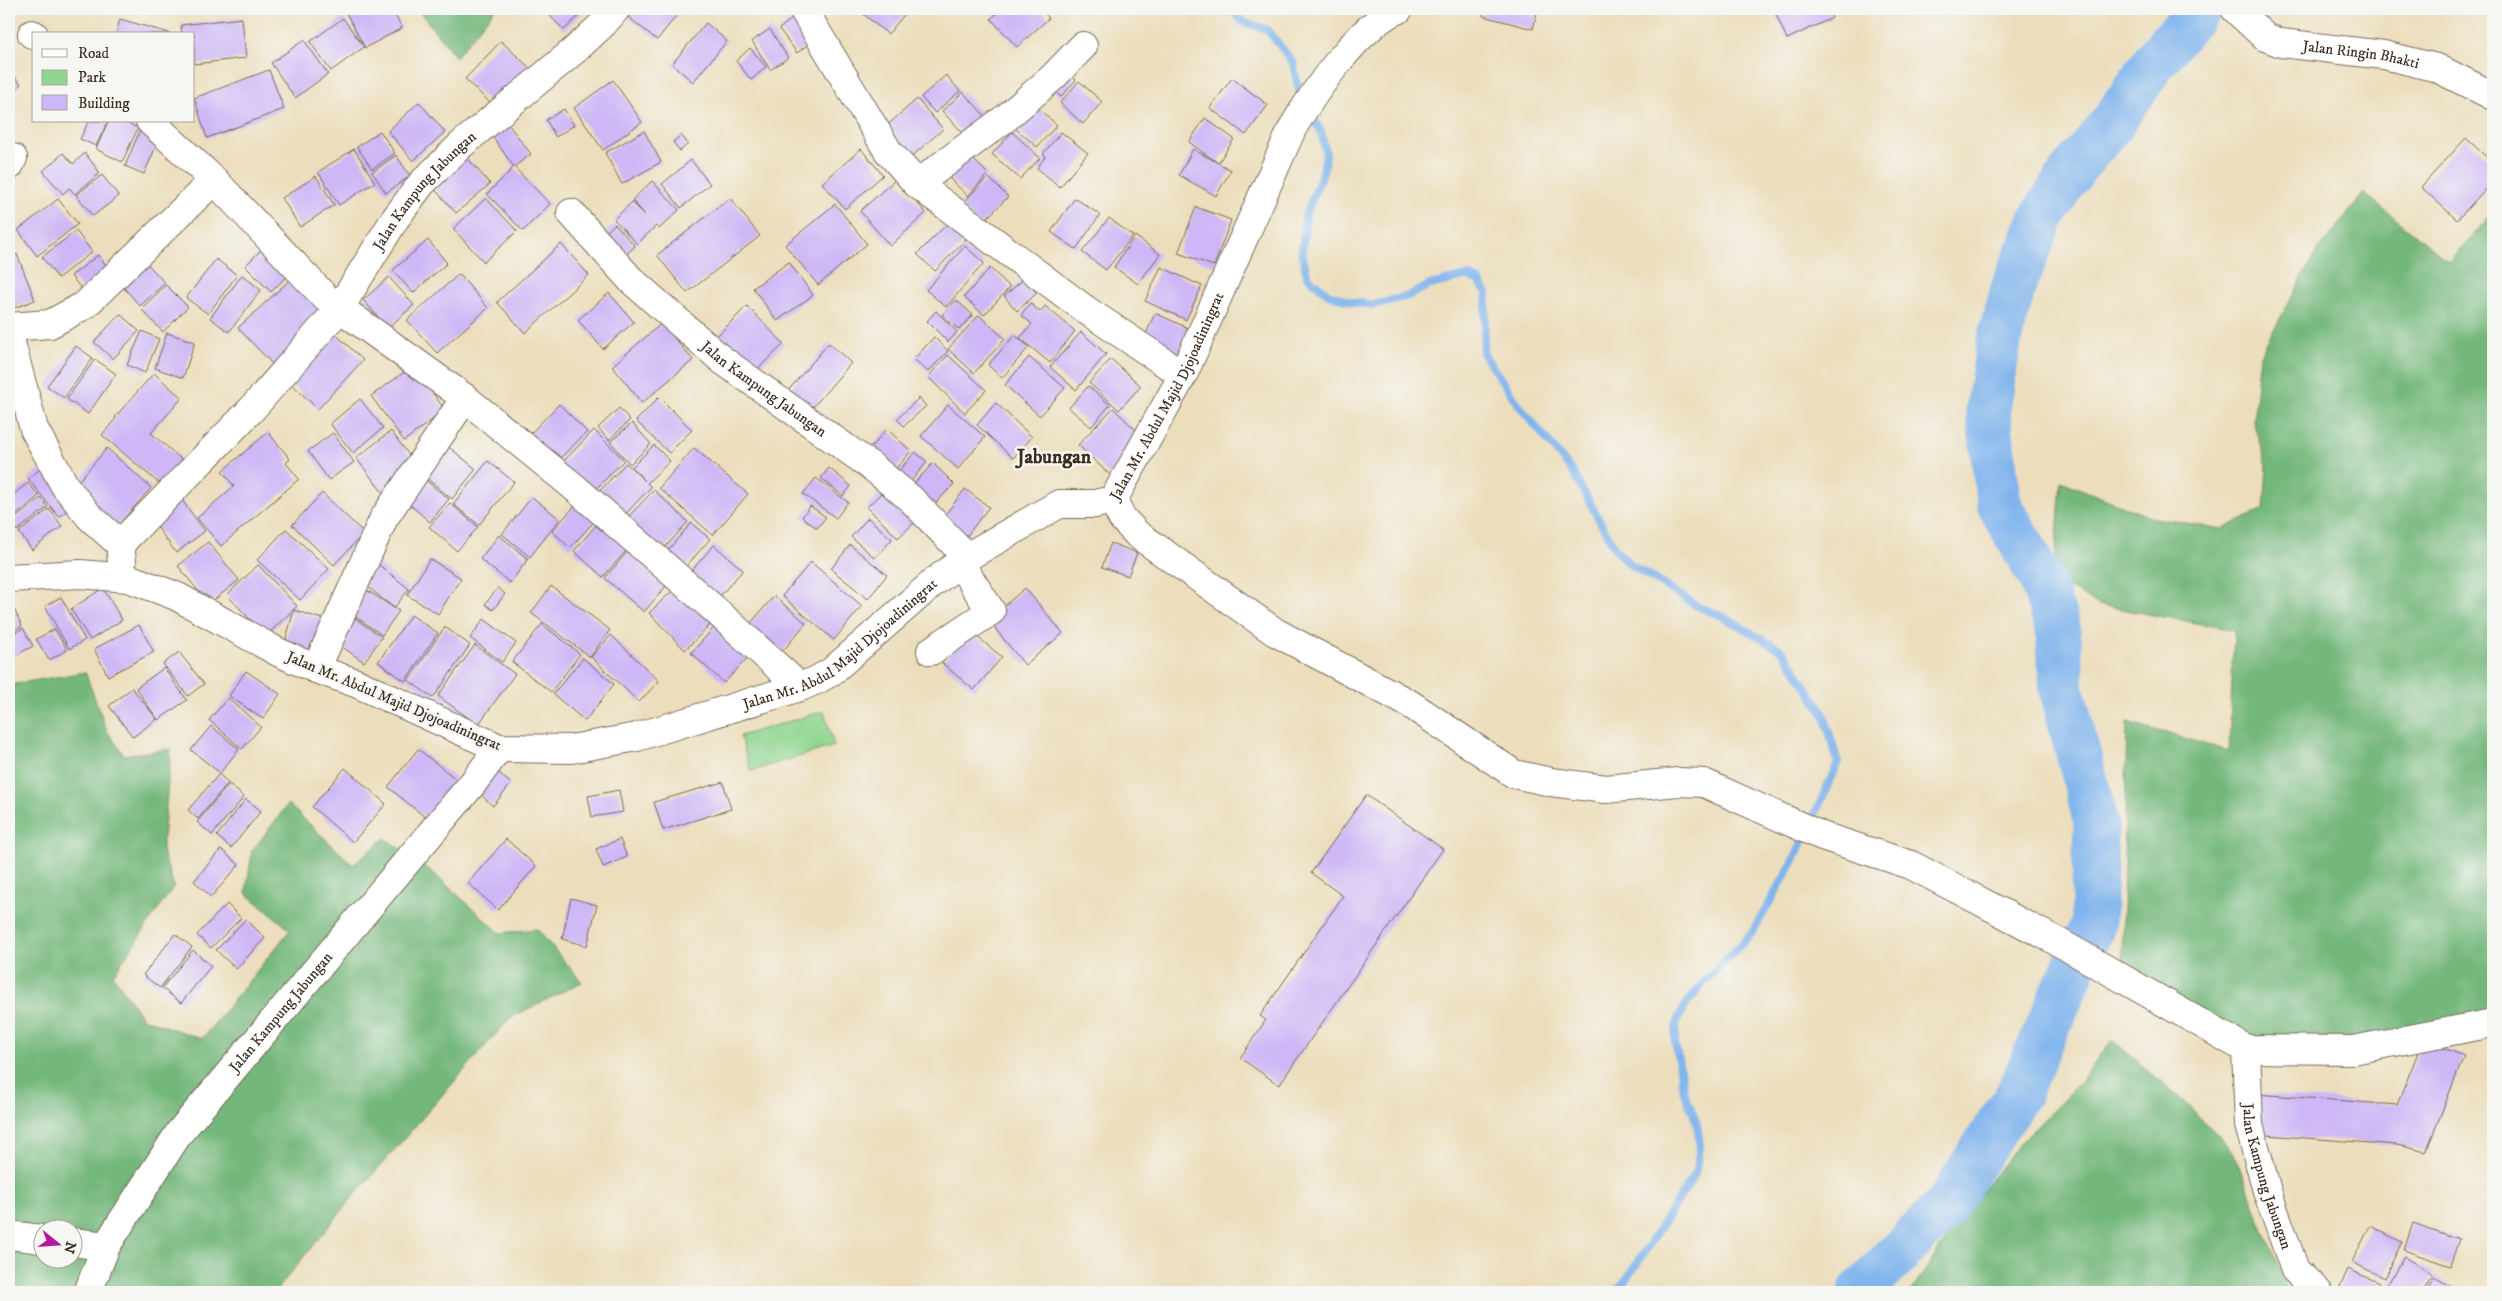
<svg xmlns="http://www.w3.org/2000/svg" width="2502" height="1301" font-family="'IM FELL DW Pica',serif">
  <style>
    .green { fill: #8fd690; stroke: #658057 }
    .forest { fill: #73b77a; stroke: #57704c; fill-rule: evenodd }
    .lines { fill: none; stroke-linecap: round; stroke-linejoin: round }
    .stream { stroke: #7fb4ed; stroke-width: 8 }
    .river { stroke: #7fb4ed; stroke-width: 45 }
    .building { fill: #cdb7f6 }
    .minor-casing { stroke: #796955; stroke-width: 30 }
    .minor { stroke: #fff; stroke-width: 28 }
    .labels { text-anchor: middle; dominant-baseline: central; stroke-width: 5; stroke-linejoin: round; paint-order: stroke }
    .street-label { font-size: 15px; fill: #3b2a1e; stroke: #f6f6f2 }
    .district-label { font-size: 20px; font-weight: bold; fill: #3b2a1e; stroke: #f6f6f2 }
  </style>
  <rect width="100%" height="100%" fill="#f6f6f2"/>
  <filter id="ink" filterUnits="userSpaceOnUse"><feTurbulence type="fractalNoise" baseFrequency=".02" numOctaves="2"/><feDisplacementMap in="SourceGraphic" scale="10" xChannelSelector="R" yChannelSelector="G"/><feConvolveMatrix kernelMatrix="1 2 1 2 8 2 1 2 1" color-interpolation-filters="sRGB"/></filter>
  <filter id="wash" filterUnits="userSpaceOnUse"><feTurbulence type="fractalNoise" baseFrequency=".0096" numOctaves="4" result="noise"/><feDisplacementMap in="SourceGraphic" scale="20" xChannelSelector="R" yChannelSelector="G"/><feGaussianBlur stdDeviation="1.12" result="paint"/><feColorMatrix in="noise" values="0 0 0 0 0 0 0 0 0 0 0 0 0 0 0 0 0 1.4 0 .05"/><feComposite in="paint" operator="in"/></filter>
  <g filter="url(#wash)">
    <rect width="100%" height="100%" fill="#ecdebc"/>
    <polygon class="green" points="824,711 834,746 751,771 740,736"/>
    <g class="forest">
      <polygon points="417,9 495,9 456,57"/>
      <polygon points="2364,193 2449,262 2493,212 2493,1013 2360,1036 2245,1045 2122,960 2127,722 2229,751 2234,630 2099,605 2054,579 2061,481 2150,517 2223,529 2264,509 2267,466 2253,421 2260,355 2314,256"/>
      <path d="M85 672 107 731 124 755 171 749 162 851 174 886 113 975 142 1018 202 1039 290 930 246 893 252 851 288 804 353 865 385 838 431 871 500 933 537 929 582 982 510 1018 353 1197 275 1292H9V685ZM42 1228H72V1258H42Z"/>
      <polygon points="2112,1040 2183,1100 2234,1153 2288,1292 1911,1292 1950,1233 2018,1145 2079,1084"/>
    </g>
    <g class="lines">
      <g class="stream">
        <polyline points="1230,9 1243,22 1266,29 1276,41 1293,62 1298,88 1304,100"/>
        <polyline points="1310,113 1321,131 1326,154 1323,172 1306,214 1302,251 1307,276 1328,294 1351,302 1373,305 1408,296 1430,285 1467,276 1479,281 1487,293 1483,353 1518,404 1572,471 1616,550 1631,565 1699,607 1720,615 1783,651 1824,714 1838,763 1793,862 1752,933 1702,984 1686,1005 1677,1021 1675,1042 1684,1092 1697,1123 1700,1146 1695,1174 1627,1279 1615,1292"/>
      </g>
      <polyline class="river" points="1860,1292 1945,1207 2018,1094 2093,925 2096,822 2062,691 2058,627 2040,577 1999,504 1988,409 2000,336 2015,282 2043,215 2075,167 2111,125 2154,62 2199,9"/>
    </g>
    <g id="blocks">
      <g class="building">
        <polygon points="344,9 392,9 402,28 365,48"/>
        <polygon points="543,9 586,9 564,30"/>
        <polygon points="632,9 682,9 657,40 627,16"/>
        <polygon points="857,9 909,9 888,34"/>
        <polygon points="1001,9 1040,9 1049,18 1017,47 991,19"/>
        <polygon points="1485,9 1538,9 1533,29 1483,16"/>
        <polygon points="1777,9 1828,9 1832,18 1787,39 1774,10"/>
        <polygon points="797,15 815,39 797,53 779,29"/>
        <polygon points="242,18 246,58 194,64 194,34 182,34 181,25"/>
        <polygon points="343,18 364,47 331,71 310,42"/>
        <polygon points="120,19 169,33 169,34 116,34"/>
        <polygon points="706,23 727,41 693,82 672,64"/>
        <polygon points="770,29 788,58 770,70 752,41"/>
        <polygon points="304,40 328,74 295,98 271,63"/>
        <polygon points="501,41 534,72 498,110 465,79"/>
        <polygon points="750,48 766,67 751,80 736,61"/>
        <polygon points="9,70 21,84 11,93 9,90"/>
        <polygon points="269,70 284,109 207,138 194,98"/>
        <polygon points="1066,71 1076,80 1061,97 1051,89"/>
        <polygon points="946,75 960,91 935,113 921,97"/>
        <polygon points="1232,78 1268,105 1246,135 1210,108"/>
        <polygon points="613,80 642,122 603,150 574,108"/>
        <polygon points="1079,81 1102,102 1083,124 1060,103"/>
        <polygon points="963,92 986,117 966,136 942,111"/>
        <polygon points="917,99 943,129 909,159 883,129"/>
        <polygon points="419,102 445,132 413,161 388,131"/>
        <polygon points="1033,104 1057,125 1037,147 1013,126"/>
        <polygon points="564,109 574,125 556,137 546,120"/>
        <polygon points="1205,118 1234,139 1218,163 1189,142"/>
        <polygon points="89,121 108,121 96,146 80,139"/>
        <polygon points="108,121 122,121 138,128 122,162 96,149"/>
        <polygon points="508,124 531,154 514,167 492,136"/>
        <polygon points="141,128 160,137 144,174 125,166"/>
        <polygon points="380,131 395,153 372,169 357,147"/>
        <polygon points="644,131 661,162 622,184 605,153"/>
        <polygon points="1012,132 1040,158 1020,179 992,154"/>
        <polygon points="1061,132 1088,153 1060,187 1037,168 1046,156 1043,154"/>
        <polygon points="681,135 688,144 680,151 673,142"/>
        <polygon points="2466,138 2493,163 2493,181 2457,220 2421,187"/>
        <polygon points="354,149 375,182 339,205 318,172"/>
        <polygon points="861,149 883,175 845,209 822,183"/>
        <polygon points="1193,149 1231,170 1216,196 1179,175"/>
        <polygon points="63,153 73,164 85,153 100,173 75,194 69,188 63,194 43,171"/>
        <polygon points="464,154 490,184 456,213 430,184"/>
        <polygon points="396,155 410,176 386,193 372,172"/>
        <polygon points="969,155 988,174 968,196 948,177"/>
        <polygon points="691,160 710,184 681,208 662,184"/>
        <polygon points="514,167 550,204 523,231 487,194"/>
        <polygon points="102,175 119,196 93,216 76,195"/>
        <polygon points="316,176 334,205 300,227 282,198"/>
        <polygon points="988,177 1008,197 980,225 960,206"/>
        <polygon points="896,179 926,213 890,246 860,211"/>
        <polygon points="652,181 679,210 659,229 656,226 637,244 614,219 632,202 645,215 632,200"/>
        <polygon points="486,198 517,231 484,262 453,229"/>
        <polygon points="730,198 760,236 687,293 657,255"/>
        <polygon points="1075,198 1100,215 1076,249 1051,232"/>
        <polygon points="58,199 78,224 37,256 18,230"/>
        <polygon points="835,204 867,244 818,285 785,245"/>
        <polygon points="1196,207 1231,220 1214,266 1178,253"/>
        <polygon points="1109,218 1133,236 1106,270 1082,252"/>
        <polygon points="951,220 968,237 935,271 917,254"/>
        <polygon points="615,224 635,246 618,262 598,239"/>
        <polygon points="76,231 92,252 58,278 42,257"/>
        <polygon points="1135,236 1160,254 1138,284 1114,267"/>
        <polygon points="428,240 447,263 413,293 393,270"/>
        <polygon points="561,244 589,275 525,333 497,302"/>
        <polygon points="965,246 984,263 946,307 926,290"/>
        <polygon points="263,248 289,274 271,292 245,266"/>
        <polygon points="17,254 35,300 9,310 9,257"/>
        <polygon points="98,255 114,276 88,297 71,276"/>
        <polygon points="141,257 165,283 140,306 117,280"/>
        <polygon points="216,259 237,275 208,314 186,298"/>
        <polygon points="789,262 813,295 777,321 753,288"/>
        <polygon points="1161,267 1202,286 1186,320 1145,301"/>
        <polygon points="990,268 1010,287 984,315 964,297"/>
        <polygon points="459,274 488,308 437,353 407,320"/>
        <polygon points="242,275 261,290 229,332 210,318"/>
        <polygon points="294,276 331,316 276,368 238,328"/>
        <polygon points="389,277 414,305 388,328 363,300"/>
        <polygon points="1025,278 1037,293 1017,311 1004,296"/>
        <polygon points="166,285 188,307 163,332 141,309"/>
        <polygon points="609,293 634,322 603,349 578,320"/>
        <polygon points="956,300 973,315 959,330 942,315"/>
        <polygon points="1030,303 1040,312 1045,306 1075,331 1050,363 1020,338 1032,324 1021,315"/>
        <polygon points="747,306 784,344 751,375 715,338"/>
        <polygon points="936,311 957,332 948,342 927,321"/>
        <polygon points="1155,313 1190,329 1178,356 1143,341"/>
        <polygon points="120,314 139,331 113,359 94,342"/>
        <polygon points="979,315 1005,339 974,373 948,349"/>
        <polygon points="662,323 693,360 642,403 612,366"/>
        <polygon points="328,327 363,360 318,409 283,376"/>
        <polygon points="142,331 159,339 145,373 127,365"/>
        <polygon points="1081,332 1106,354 1076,390 1050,367"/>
        <polygon points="167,333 195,342 183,378 155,368"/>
        <polygon points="1015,335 1029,347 1002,378 988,365"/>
        <polygon points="934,337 948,351 928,372 914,359"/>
        <polygon points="829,343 851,363 807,414 785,394"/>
        <polygon points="76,346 93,358 64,398 47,386"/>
        <polygon points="948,355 986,390 965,413 928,377"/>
        <polygon points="1029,357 1065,388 1040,416 1005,385"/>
        <polygon points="95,359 116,374 88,414 67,399"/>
        <polygon points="1111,359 1141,386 1119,410 1089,383"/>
        <polygon points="413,366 445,410 404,441 371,396"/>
        <polygon points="154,373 182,398 151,433 188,465 167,490 102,435 116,418 115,417"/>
        <polygon points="1088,386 1110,405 1091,427 1069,408"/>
        <polygon points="659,397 692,430 669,453 636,421"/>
        <polygon points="919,398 926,406 904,426 897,419"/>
        <polygon points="360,399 383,428 353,453 330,424"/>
        <polygon points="996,403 1032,437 1013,458 977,425"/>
        <polygon points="559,404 587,432 554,464 527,437"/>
        <polygon points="948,405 985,437 958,469 921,436"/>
        <polygon points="619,408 630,420 609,440 598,428"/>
        <polygon points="1113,408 1144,438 1110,475 1078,445"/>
        <polygon points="632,423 651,444 630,464 610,442"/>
        <polygon points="887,429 911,451 892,473 868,451"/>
        <polygon points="594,430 624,460 591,494 560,465"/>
        <polygon points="391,431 418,467 384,494 356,458"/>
        <polygon points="268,432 290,459 286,463 299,479 221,546 197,518 234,486 222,471"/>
        <polygon points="333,433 354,462 329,480 308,451"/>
        <polygon points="444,443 476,469 452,499 420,473"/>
        <polygon points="654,445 670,461 647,483 651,487 618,522 593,498 626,463 645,481 632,467"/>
        <polygon points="107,448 151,488 114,530 70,491"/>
        <polygon points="694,448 748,494 713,535 659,488"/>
        <polygon points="915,452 927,462 905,488 893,478"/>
        <polygon points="488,461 514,482 479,525 453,504"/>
        <polygon points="933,463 954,484 930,509 909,489"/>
        <polygon points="45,465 76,503 59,517 28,479"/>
        <polygon points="829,468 851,486 843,496 821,478"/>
        <polygon points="419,475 449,499 430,522 401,497"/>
        <polygon points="816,478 848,502 836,518 803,494"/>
        <polygon points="28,483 39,496 9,521 9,498"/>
        <polygon points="888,486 919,518 898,538 867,507"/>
        <polygon points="965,489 989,507 962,542 938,524"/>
        <polygon points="654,490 688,522 657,556 622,523"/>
        <polygon points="322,493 364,533 334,565 292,525"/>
        <polygon points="532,497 560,519 530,557 502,534"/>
        <polygon points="583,497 601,514 570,548 552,531"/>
        <polygon points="41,498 48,507 17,531 10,522"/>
        <polygon points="181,499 205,531 176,553 153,521"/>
        <polygon points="450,503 478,527 457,551 429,527"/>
        <polygon points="810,506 826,517 817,528 802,517"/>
        <polygon points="49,509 62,526 32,550 19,532"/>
        <polygon points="602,518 632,544 603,577 574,551"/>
        <polygon points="868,518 892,539 875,558 851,537"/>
        <polygon points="691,523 710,539 682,571 664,555"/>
        <polygon points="286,529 329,569 300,600 257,560"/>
        <polygon points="499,535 528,559 510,583 480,559"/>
        <polygon points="208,542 239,580 209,604 178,566"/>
        <polygon points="1111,543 1137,553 1128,576 1102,567"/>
        <polygon points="633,545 672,579 644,612 605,578"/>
        <polygon points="714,545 743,570 713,604 685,578"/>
        <polygon points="850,545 887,575 868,599 831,569"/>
        <polygon points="430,559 461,578 438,614 407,595"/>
        <polygon points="811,562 862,606 834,640 782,596"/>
        <polygon points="378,564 409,589 394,608 363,583"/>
        <polygon points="258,565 297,606 266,636 227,595"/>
        <polygon points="680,583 715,620 685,650 649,613"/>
        <polygon points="551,586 610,630 590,657 531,613"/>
        <polygon points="103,588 122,620 90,640 71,609"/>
        <polygon points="498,588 505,594 493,610 485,604"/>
        <polygon points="1025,588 1063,633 1025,665 988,620"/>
        <polygon points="365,589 399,611 382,635 349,612"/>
        <polygon points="774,596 806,623 778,657 745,630"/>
        <polygon points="61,597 85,640 69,649 45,606"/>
        <polygon points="12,605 22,626 9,633 9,607"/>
        <polygon points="294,610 325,620 314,655 284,646"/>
        <polygon points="349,614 382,637 364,662 332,640"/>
        <polygon points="411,615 438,633 405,681 378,662"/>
        <polygon points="484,619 516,643 502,662 470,638"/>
        <polygon points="719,622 752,653 724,683 691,653"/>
        <polygon points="542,624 580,654 551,692 512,662"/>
        <polygon points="139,625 154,652 108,676 94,649"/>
        <polygon points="445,627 470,645 433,698 408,680"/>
        <polygon points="23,628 33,646 9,659 9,636"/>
        <polygon points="55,629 67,650 49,660 36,639"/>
        <polygon points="969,630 1002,657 974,690 942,663"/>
        <polygon points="611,635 659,681 639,702 591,657"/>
        <polygon points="475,645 515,674 478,725 438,696"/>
        <polygon points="179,652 204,684 188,696 163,664"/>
        <polygon points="583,658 614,684 585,721 553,694"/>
        <polygon points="164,668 187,700 158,720 136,688"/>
        <polygon points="246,671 280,694 263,719 229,696"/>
        <polygon points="132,688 157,719 133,737 109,706"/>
        <polygon points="228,698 261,727 242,749 209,720"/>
        <polygon points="211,726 239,749 220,773 191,750"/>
        <polygon points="418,749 461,783 430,821 388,787"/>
        <polygon points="345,768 386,804 353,842 312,807"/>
        <polygon points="496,770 511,784 493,806 477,791"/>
        <polygon points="219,774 228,783 198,819 188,810"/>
        <polygon points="723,782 731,809 663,830 654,802"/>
        <polygon points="229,784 244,797 212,835 197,822"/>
        <polygon points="619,790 623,812 592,817 588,796"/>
        <polygon points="1366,795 1443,849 1279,1085 1240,1058 1266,1020 1260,1016 1343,896 1311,873"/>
        <polygon points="246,799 261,811 231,848 217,836"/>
        <polygon points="506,839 536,866 498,910 468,883"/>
        <polygon points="620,839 627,857 603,867 596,849"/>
        <polygon points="221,849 239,865 211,897 194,881"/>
        <polygon points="571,898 597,905 587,946 562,939"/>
        <polygon points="227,904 241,918 211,948 197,935"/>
        <polygon points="246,919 265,938 236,969 216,950"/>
        <polygon points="175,934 192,947 160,988 143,975"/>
        <polygon points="193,950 211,966 181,1003 162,988"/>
        <polygon points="2423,1040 2464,1056 2426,1152 2397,1145 2254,1134 2257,1094 2397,1105"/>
        <polygon points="2413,1223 2459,1239 2450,1266 2404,1250"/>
        <polygon points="2370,1226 2402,1242 2384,1278 2352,1262"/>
        <polygon points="2404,1257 2433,1274 2422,1292 2383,1292"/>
        <polygon points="2348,1269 2379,1283 2375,1292 2338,1292"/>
        <polygon points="2434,1277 2461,1292 2426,1292"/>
      </g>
    </g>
  </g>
  <g filter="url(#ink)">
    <use href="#blocks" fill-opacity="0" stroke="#796955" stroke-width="1"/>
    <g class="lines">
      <g class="minor-casing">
        <g id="minor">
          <polyline points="803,9 888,151 917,184 1086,310 1183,375"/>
          <path id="s1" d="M2235 9 2265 37 2281 43 2384 55 2437 68 2493 96"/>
          <polyline points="32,34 34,35"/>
          <polyline points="150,121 214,180 326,298 465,398 574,487 713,608 800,687"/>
          <polyline points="9,166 13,158"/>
          <polyline points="917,184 1007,117 1053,77 1083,46"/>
          <path id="s2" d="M571 213 631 280 722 360 871 466 911 499 967 557"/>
          <polyline points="9,327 50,324 85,305 214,180"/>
          <polyline points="9,335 34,429 65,486 89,516 120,544 122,562"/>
          <polyline points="1113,500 1122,518 1137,534 1275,632 1410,704 1514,774 1551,782 1606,789 1678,782 1704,783 1822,836 1911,865 2062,944 2246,1049 2353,1050 2493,1023"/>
          <path id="s3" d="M120 544 251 410 339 309 395 219 421 184 462 144 576 49 603 24 616 9"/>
          <path id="s4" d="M9 578 80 574 128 578 176 596 278 652 316 669 356 683 499 748 571 749 637 737 800 687 817 680 831 672 934 582 967 557 1059 504H1095L1113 500 1183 375 1292 129C1313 93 1360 24 1399 9"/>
          <polyline points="931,651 991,611 959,562"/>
          <polyline points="316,669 384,518 465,398"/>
          <path id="s5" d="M2246 1049 2249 1125 2267 1191 2295 1270 2318 1292"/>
          <polyline points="9,1235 42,1239"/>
          <polyline points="72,1242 106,1246"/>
          <path id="s6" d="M88 1292 106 1246 179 1133 473 783 499 748"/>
        </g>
      </g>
      <use href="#minor" class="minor"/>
    </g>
  </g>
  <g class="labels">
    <g class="street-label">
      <text stroke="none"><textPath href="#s1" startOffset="139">Jalan Ringin Bhakti</textPath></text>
      <text stroke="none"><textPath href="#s3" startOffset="468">Jalan Kampung Jabungan</textPath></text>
      <text stroke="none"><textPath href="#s2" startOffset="262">Jalan Kampung Jabungan</textPath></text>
      <text stroke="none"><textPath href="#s4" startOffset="1328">Jalan Mr. Abdul Majid Djojoadiningrat</textPath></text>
      <text stroke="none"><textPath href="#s4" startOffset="894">Jalan Mr. Abdul Majid Djojoadiningrat</textPath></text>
      <text transform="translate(394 701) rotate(23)">Jalan Mr. Abdul Majid Djojoadiningrat</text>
      <text stroke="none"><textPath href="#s6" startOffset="342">Jalan Kampung Jabungan</textPath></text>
      <text stroke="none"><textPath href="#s5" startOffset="130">Jalan Kampung Jabungan</textPath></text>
    </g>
    <g class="district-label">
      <text x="1054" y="457">Jabungan</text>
    </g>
  </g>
  <rect width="2502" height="1301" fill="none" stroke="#f6f6f2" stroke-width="30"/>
  <rect x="32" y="32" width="162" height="90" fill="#f6f6f2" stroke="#aba49d"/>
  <rect x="42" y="49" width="25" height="8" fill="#ffffff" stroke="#aba49d"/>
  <text x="78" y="58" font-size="15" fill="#3b2a1e">Road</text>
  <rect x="42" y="70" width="25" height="15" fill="#8fd690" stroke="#aba49d"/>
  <text x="78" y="82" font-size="15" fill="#3b2a1e">Park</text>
  <rect x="42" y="95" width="25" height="15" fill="#cdb7f6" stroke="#aba49d"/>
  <text x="78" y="108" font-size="15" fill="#3b2a1e">Building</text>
  <g transform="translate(58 1244) rotate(107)"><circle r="24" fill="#f6f6f2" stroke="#aba49d"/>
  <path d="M0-4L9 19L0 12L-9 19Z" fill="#b5179e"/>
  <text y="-8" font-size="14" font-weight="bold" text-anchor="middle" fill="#3b2a1e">N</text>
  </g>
</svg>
